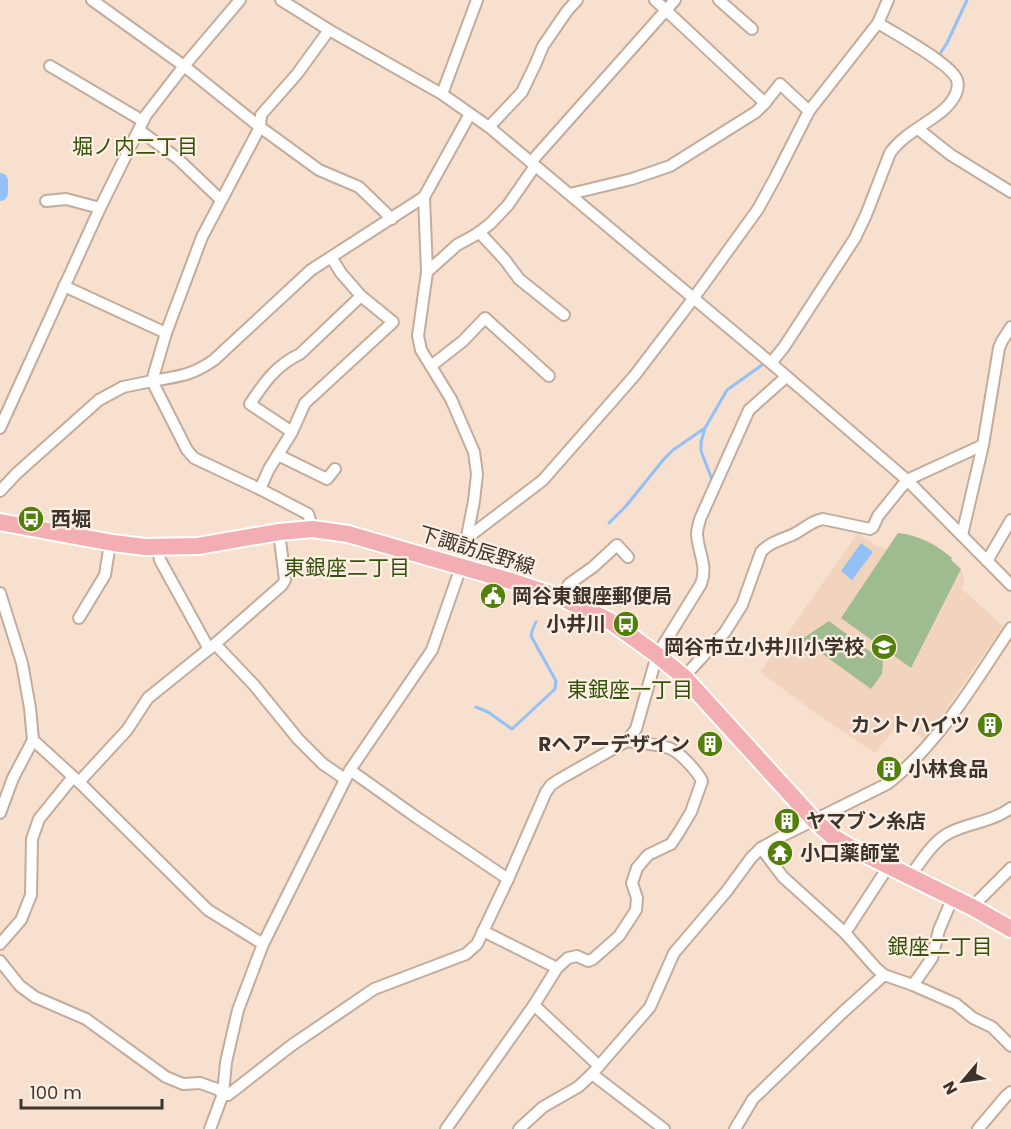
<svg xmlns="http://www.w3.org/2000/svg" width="1011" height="1129" font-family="Poppins,'Noto Sans JP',sans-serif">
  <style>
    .built { fill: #f2d4be }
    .green { fill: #9ebc90 }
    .water { fill: #93c0f7 }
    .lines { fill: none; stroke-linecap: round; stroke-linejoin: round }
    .stream { stroke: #93c0f7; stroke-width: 3 }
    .river { stroke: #93c0f7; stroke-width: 16 }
    .minor-casing { stroke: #c3ac9b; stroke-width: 14 }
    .primary-casing { stroke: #fff; stroke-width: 20 }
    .minor { stroke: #fff; stroke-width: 10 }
    .primary { stroke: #f3aeb3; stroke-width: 16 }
    .labels { text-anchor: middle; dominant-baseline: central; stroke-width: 4.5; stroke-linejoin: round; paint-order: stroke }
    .poi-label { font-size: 20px; font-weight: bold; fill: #3d342d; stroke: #feefe5; text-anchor: start }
    .street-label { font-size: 20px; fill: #3d342d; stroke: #feefe5 }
    .neighbourhood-label { font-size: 21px; fill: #35520b; stroke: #feefe5 }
  </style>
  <rect width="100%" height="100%" fill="#f8e0ce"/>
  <polygon class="built" points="858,533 879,548 881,546 886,549 898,533 912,535 933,543 952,558 951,560 961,569 965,582 962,589 1003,626 930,733 927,741 899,723 875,753 814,712 760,672"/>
  <g class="green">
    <path d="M898 533C920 536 935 544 952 558L951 560 961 569 911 668 841 618Z"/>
    <polygon points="829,621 883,661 882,674 871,689 802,639"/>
  </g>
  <polygon class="water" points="861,543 873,552 852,580 841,571"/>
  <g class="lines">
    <g class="stream">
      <polyline points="938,57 947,43 967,0"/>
      <polyline points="713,482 701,451 701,442 705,428 727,390 762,365"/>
      <polyline points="609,523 626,506 664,459 673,450 705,428"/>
      <polyline points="476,707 488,712 512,729 555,689 556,681 531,636 532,631 536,622"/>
    </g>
    <polyline class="river" points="0,181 0,193"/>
    <g class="minor-casing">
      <g id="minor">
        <polyline points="92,0 184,66 260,127 319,170 359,187 392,219"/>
        <polyline points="281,0 329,30 442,94 489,127 771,363 907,480 1011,585"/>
        <polyline points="655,0 765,103"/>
        <polyline points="719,0 752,29"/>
        <polyline points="50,66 143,121"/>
        <polyline points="442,94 477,0"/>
        <polyline points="489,127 522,92 535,65 543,46 567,11 577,0"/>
        <polyline points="918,129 951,155 1011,192"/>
        <polyline points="139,130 177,158 221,200"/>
        <polyline points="531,162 675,0"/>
        <polyline points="570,194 632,179 670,166 756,112 765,103 780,84 809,111"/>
        <polyline points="46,201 66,199 100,208"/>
        <polyline points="479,232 505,260 519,279 564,315"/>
        <polyline points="331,257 341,273 361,296"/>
        <polyline points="427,272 457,245 477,234 491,223 508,205 535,166"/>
        <polyline points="64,286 166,333"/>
        <path d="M771 363 784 347 855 238 866 215 890 153C902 136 921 127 937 115 947 108 961 94 957 80 952 64 894 33 878 23"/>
        <polyline points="431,366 463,341 485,318 549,376"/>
        <polyline points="0,428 100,208 146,115 184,66 240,0"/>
        <polyline points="278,455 327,479 335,469"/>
        <path d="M260 489 269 469 292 432 305 403 393 322 361 296 300 354C276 365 264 383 250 404L292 432"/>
        <polyline points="0,491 17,473 99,400 123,387 152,381 166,333 202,237 260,127 261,115 297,74 329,30"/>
        <path d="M313 529 308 514 260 489 194 458 187 450 152 381C179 376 191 376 214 360L311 270 424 197 470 114"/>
        <polyline points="962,535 983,445 999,348 1002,341 1011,327"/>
        <polyline points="467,538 543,480 635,375 693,299 758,209 775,178 809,111 878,23 888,0"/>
        <polyline points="158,548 160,560 209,649"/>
        <polyline points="987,561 1011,520"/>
        <polyline points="0,593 22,663 30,708 33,740 79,782 208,910 263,944"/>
        <polyline points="562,598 569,584 593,567 617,545 628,557"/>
        <polyline points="79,618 105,575 110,543"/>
        <polyline points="215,644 254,685 298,739 323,764 345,779"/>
        <path d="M684 677 725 632 742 605 761 552C769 543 780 540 792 535 803 530 811 521 823 519L870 529 873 527 878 516 907 480 983 445"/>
        <polyline points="350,770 416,817 508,879"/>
        <polyline points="79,782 127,730 148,698 215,644 282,585 285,580 279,532"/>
        <polyline points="0,813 13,778 33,740"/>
        <polyline points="761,848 783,877 845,933 876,968 884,975 913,985 956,1004 973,1018 992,1027 1011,1046"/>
        <path d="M910 876C921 862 932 842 949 833 968 823 992 822 1011 808"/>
        <polyline points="972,907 1011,868"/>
        <polyline points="483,931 557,968"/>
        <polyline points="845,933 888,867"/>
        <polyline points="0,944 21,920 31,895 32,839 39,819 73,777"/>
        <polyline points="0,961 20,986 35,997 86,1019 166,1077 183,1084 200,1083 217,1089 223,1094"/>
        <polyline points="913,985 932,958 939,930 953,897"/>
        <polyline points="534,1005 599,1066"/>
        <polyline points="592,1074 664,1129"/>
        <path d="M223 1094 228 1095 292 1045 374 989 466 954 477 944 508 879 546 792 551 785 560 779 627 741 636 729 657 655 701 584C708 565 698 553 697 534 697 529 699 524 700 519L749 410 786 377"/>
        <polyline points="210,1129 223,1094 226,1062 238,1010 263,944 350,770 432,650 461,567 474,501 477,474 474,452 451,399 421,350 418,336 427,272 424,197"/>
        <path d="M446 1129 534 1005 557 968 568 958 577 956 588 961 593 959 619 936 636 910 637 898 632 883 637 868 648 855 671 844 679 832 691 812 702 781C697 771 680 752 669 748 656 744 640 743 627 741"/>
        <path d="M519 1129 543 1107 578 1087 592 1074 650 1007 674 953 726 892 751 858 761 848 784 835 887 784C897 777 906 768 915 759 953 720 981 673 1011 628"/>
        <polyline points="735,1129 753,1099 842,1013 884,975"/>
        <polyline points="978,1129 1006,1096 1011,1092"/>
      </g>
    </g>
    <g class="primary-casing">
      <polyline id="primary" points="0,522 113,543 145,547 198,546 279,532 313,529 348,534 511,581 562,598 610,621 657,655 684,677 814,820 833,837 850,847 972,907 1011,929"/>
    </g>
    <use href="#minor" class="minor"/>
    <use href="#primary" class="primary"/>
  </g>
  <defs>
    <g id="bus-disc" transform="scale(1.35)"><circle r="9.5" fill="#53800b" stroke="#feefe5"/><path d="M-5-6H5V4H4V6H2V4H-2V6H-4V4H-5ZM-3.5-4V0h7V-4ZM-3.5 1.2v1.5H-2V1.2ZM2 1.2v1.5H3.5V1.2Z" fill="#fff"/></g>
    <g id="civic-disc" transform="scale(1.35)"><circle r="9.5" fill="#53800b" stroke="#feefe5"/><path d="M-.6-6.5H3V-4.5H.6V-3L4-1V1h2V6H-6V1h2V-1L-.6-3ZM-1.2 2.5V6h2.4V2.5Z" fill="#fff"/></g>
    <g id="school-disc" transform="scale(1.35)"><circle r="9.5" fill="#53800b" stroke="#feefe5"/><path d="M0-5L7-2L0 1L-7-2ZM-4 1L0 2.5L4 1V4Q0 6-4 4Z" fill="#fff"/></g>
    <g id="building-disc" transform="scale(1.35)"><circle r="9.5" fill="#53800b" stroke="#feefe5"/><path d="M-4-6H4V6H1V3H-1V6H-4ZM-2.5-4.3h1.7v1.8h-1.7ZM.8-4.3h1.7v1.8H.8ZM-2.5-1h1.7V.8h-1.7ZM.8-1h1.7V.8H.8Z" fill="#fff"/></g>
    <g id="temple-disc" transform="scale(1.35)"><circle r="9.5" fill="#53800b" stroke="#feefe5"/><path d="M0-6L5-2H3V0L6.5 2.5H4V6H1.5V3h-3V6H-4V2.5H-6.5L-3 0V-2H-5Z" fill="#fff"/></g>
  </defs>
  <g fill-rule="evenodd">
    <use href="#bus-disc" x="31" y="519"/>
    <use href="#civic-disc" x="493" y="596"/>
    <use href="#bus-disc" x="626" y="624"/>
    <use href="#school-disc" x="884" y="647"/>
    <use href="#building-disc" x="990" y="725"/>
    <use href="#building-disc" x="710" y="744"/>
    <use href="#building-disc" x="889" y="769"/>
    <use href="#building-disc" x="787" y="821"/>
    <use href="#temple-disc" x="780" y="853"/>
  </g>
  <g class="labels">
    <g class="poi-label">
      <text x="51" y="519">西堀</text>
      <text x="512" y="596">岡谷東銀座郵便局</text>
      <text x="606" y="624" text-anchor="end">小井川</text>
      <text x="864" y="647" text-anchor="end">岡谷市立小井川小学校</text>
      <text x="970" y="725" text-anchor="end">カントハイツ</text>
      <text x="690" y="744" text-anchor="end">Rヘアーデザイン</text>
      <text x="908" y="769">小林食品</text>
      <text x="806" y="821">ヤマブン糸店</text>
      <text x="800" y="853">小口薬師堂</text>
    </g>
    <g class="street-label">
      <text transform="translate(477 550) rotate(17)">下諏訪辰野線</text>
    </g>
    <g class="neighbourhood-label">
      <text x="135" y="146">堀ノ内二丁目</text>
      <text x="347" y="567">東銀座二丁目</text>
      <text x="630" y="689">東銀座一丁目</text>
      <text x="940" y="946">銀座二丁目</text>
    </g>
  </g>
  <g transform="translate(963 1081) rotate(241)" stroke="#feefe5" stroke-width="4.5" paint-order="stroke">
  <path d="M0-4.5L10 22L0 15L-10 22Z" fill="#3d342d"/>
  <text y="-9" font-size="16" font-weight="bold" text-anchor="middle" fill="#3d342d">N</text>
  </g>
  <path d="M21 1099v9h141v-9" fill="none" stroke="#3d342d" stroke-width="3"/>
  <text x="30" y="1099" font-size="18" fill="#3d342d" stroke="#feefe5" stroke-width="4.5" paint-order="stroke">100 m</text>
</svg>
